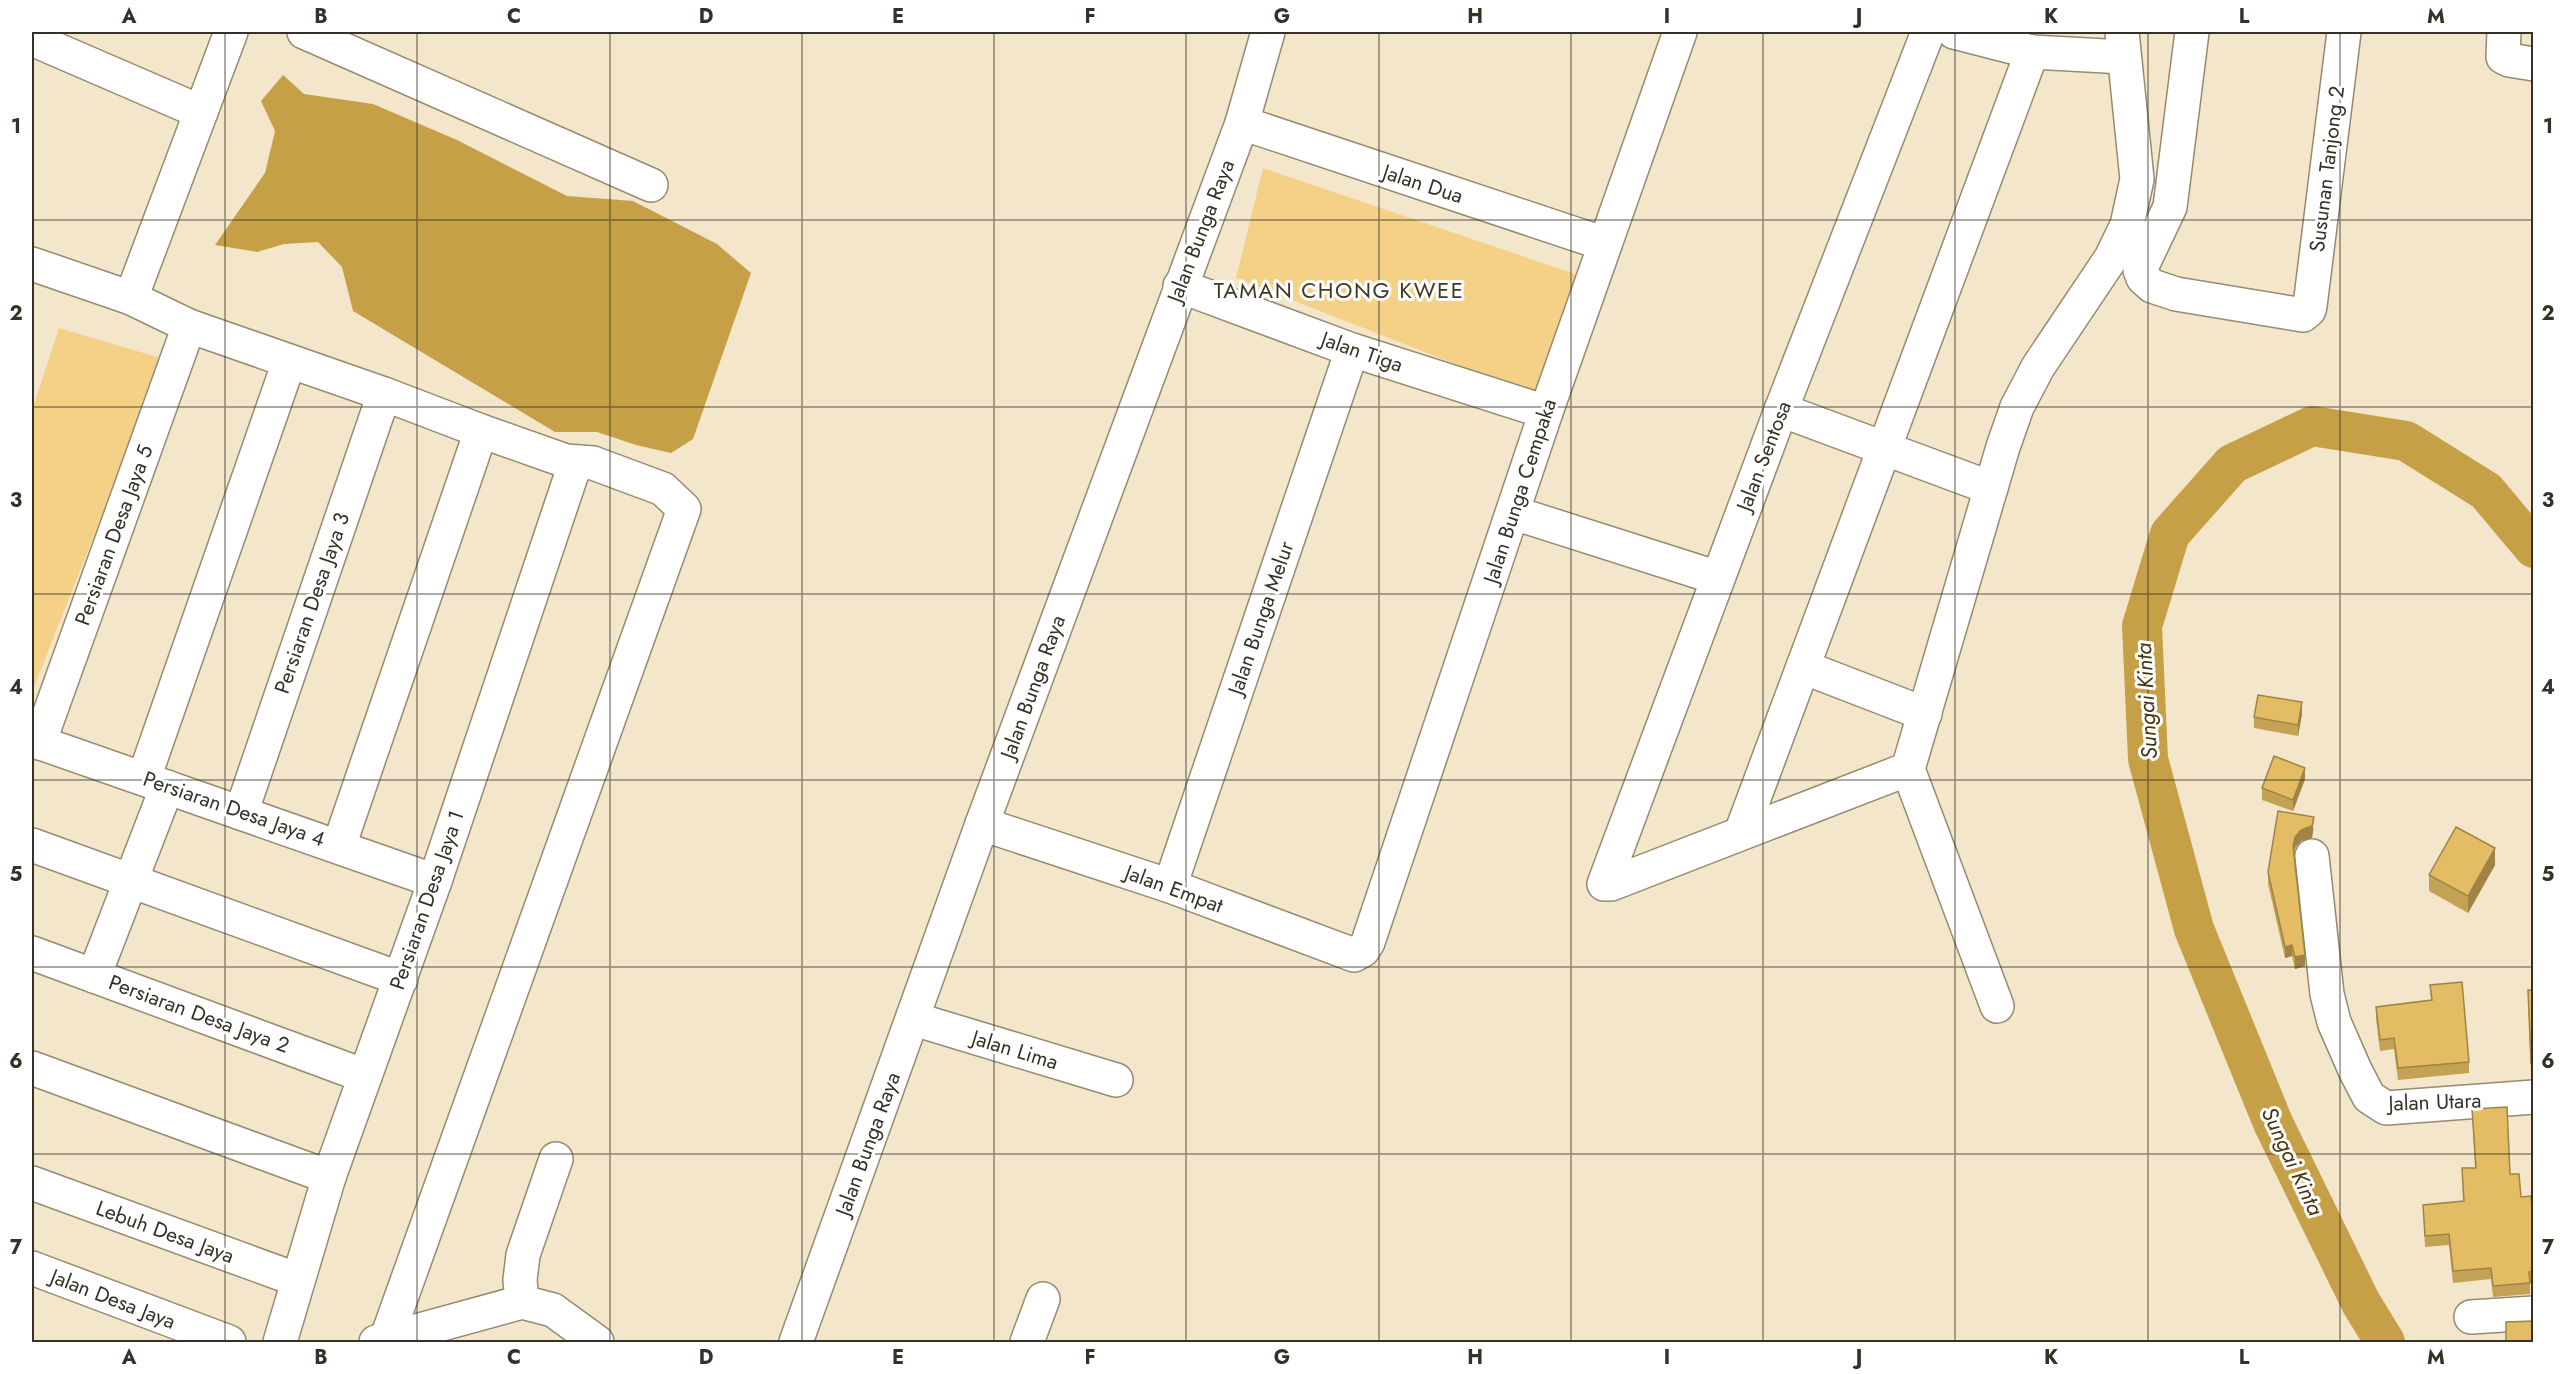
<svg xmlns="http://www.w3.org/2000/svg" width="2565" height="1374" font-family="Jost,sans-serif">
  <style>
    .green { fill: #f4d186 }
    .water { fill: #c6a047 }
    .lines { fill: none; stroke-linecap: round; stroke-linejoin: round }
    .river { stroke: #c6a047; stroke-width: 40 }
    .minor-casing { stroke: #968a70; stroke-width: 36 }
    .minor { stroke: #fff; stroke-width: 33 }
    .wall { fill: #c3a256 }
    .shaded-wall { fill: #9f8446 }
    .building { fill: #e3bc64; stroke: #9f8446; stroke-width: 1.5 }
    .grid { fill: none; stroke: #363126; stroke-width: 1.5; stroke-opacity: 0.55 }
    .labels { text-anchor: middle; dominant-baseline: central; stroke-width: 6; stroke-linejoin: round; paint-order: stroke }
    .street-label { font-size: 21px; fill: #363126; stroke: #fff }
    .neighbourhood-label { font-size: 22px; letter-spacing: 1.5px; fill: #423720; stroke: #fff }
    .water-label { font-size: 22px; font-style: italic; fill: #463610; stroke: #fff }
    .neatline { fill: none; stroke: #363126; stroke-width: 2 }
    .grid-label { font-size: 20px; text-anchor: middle; font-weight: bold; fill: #363126 }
  </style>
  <rect width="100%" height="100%" fill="#f3e6ca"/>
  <g class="green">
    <polygon points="1263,168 1581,276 1539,397 1236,278"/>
    <polygon points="59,328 164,359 32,692 32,411"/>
  </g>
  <polygon class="water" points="283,75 304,94 373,104 457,140 567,196 633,201 717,244 751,273 693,439 671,453 636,445 597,432 555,432 353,311 342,267 318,242 284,244 257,252 215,245 265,173 275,131 261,101"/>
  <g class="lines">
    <polyline class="river" points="2385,1342 2361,1303 2273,1123 2194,929 2148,759 2142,626 2170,534 2232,464 2312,426 2406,441 2486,491 2534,548"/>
    <g class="minor-casing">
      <g id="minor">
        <polyline points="304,32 651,185"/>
        <polyline points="1954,32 2032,52 2124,57"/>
        <polyline points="2192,32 2170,207 2140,270 2143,278 2152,286 2176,294 2303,315 2309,310 2310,306 2344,32"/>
        <polyline points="2504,32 2503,57 2509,60 2534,64"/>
        <polyline points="32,39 201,112"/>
        <polyline points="1242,123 1605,244"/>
        <polyline points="32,264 131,298 189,326 384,394 481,431 566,461 593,463 663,489 684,509 386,1340"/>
        <polyline points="1180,286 1352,350 1546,412"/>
        <polyline points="131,298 231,32"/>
        <polyline points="1781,410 1991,488"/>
        <polyline points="1514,513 1718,578"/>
        <polyline points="1803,667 1925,714"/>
        <polyline points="32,740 435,881"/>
        <polyline points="39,743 189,326"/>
        <polyline points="1908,769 1611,884 1604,884 1781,410 1928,32"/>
        <polyline points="144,778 289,362"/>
        <polyline points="241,813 384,394"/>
        <polyline points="982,824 1170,886 1354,955 1363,950 1368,942 1546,412 1680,32"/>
        <polyline points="1741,833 2032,52"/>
        <polyline points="32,845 401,979"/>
        <polyline points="339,846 481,431"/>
        <polyline points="2312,856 2327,994 2334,1022 2355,1070 2369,1097 2386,1108 2534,1097"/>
        <polyline points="1170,886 1352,350"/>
        <polyline points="32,953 365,1076"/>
        <polyline points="94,976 167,787"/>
        <polyline points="1997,1006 1908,769 2003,447 2017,407 2038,367 2111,258 2127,225 2137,179 2122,32"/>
        <polyline points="914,1019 1116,1080"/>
        <polyline points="32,1068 329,1177"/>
        <polyline points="32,1183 298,1280"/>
        <polyline points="32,1268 229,1342"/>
        <polyline points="522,1302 520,1280 523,1255 556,1159"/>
        <polyline points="2471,1317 2534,1313"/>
        <polyline points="280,1342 329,1177 435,881 572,473 570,464 566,461"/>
        <polyline points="376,1342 522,1302 553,1310 597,1342"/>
        <polyline points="796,1342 982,824 1242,123 1268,32"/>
        <polyline points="1027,1342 1043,1299"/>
      </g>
    </g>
    <use href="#minor" class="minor"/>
  </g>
  <g class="wall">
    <polygon points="2302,714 2298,736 2254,728 2254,717"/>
    <polygon points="2305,779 2293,811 2262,800 2262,788"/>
    <polygon points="2314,828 2312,838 2301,841 2295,848 2294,853 2305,966 2295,969 2292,956 2285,958 2268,884 2268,872"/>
    <polygon points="2495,865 2468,913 2429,891 2429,875"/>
    <polygon points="2430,985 2469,1062 2469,1073 2398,1080 2394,1049 2380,1051 2376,1018 2376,1007 2431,1000"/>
    <polygon points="2528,990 2534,990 2534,1074 2531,1074"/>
    <polygon points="2472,1109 2510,1174 2521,1197 2534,1233 2534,1283 2530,1283 2530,1294 2493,1297 2491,1279 2453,1283 2449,1245 2425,1247 2423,1205 2463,1201 2462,1168 2475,1168"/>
  </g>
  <g class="shaded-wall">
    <polygon points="2302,702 2302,714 2298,736 2298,725"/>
    <polygon points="2305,768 2305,779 2293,811 2293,800"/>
    <polygon points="2314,817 2312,838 2301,841 2295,848 2293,857 2293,846 2295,837"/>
    <polygon points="2495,848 2495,865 2468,913 2468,896"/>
    <polygon points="2292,945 2292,956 2285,958 2285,947"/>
    <polygon points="2305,955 2305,966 2295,969 2295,957"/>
  </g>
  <g class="building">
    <polygon points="2258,695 2302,702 2298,725 2254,717"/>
    <polygon points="2274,756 2305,768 2293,800 2262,788"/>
    <polygon points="2278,811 2314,817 2312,826 2301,830 2295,837 2293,846 2305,955 2295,957 2292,945 2285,947 2268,872"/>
    <polygon points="2456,827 2495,848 2468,896 2429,875"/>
    <polygon points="2462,982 2469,1062 2398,1068 2394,1038 2380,1040 2376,1007 2432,1000 2430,985"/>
    <polygon points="2528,990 2534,990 2534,1062 2531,1063"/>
    <polygon points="2507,1107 2510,1174 2519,1174 2521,1197 2531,1196 2534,1233 2534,1271 2529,1272 2530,1283 2493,1286 2491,1268 2453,1271 2449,1234 2425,1236 2423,1205 2464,1201 2462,1168 2476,1168 2472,1109"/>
    <polygon points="2534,1321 2534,1342 2506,1342 2506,1322"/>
  </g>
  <path class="grid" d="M225 32V1342M417 32V1342M610 32V1342M802 32V1342M994 32V1342M1186 32V1342M1379 32V1342M1571 32V1342M1763 32V1342M1955 32V1342M2148 32V1342M2340 32V1342M32 220H2534M32 407H2534M32 594H2534M32 780H2534M32 967H2534M32 1154H2534"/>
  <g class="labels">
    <g class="street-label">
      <text transform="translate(2327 169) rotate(-83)">Susunan Tanjong 2</text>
      <text transform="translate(1423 184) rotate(18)">Jalan Dua</text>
      <text transform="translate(1201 231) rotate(-69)">Jalan Bunga Raya</text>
      <text transform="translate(1362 352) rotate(19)">Jalan Tiga</text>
      <text transform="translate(1764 456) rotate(-69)">Jalan Sentosa</text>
      <text transform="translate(1520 491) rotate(-72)">Jalan Bunga Cempaka</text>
      <text transform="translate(114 535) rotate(-70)">Persiaran Desa Jaya 5</text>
      <text transform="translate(312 603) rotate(-71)">Persiaran Desa Jaya 3</text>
      <text transform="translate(1261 618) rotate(-71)">Jalan Bunga Melur</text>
      <text transform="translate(1033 687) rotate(-70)">Jalan Bunga Raya</text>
      <text transform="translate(234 809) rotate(19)">Persiaran Desa Jaya 4</text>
      <text transform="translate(1174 889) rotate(20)">Jalan Empat</text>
      <text transform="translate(427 900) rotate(-71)">Persiaran Desa Jaya 1</text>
      <text transform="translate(199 1014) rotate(20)">Persiaran Desa Jaya 2</text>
      <text transform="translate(1015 1050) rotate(17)">Jalan Lima</text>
      <text transform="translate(2435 1102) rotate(-2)">Jalan Utara</text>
      <text transform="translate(868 1144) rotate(-70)">Jalan Bunga Raya</text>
      <text transform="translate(165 1232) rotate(20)">Lebuh Desa Jaya</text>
      <text transform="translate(113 1299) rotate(21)">Jalan Desa Jaya</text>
    </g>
    <g class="neighbourhood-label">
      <text x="1339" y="290">TAMAN CHONG KWEE</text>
    </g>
    <g class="water-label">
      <text transform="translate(2146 701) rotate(-93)">Sungai Kinta</text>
      <text transform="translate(2293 1161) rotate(65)">Sungai Kinta</text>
    </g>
  </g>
  <rect width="2565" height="1374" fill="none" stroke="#ffffff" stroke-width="66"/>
  <rect x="33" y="33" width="2499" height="1308" class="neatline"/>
  <g class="grid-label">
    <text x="129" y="23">A</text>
    <text x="321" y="23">B</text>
    <text x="514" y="23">C</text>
    <text x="706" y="23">D</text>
    <text x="898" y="23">E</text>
    <text x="1090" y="23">F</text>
    <text x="1282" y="23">G</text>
    <text x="1475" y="23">H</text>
    <text x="1667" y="23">I</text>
    <text x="1859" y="23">J</text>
    <text x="2051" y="23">K</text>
    <text x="2244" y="23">L</text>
    <text x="2436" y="23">M</text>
    <text x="16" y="133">1</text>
    <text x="2548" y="133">1</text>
    <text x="16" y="320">2</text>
    <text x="2548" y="320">2</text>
    <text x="16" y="507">3</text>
    <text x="2548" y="507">3</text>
    <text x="16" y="694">4</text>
    <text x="2548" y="694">4</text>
    <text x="16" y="881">5</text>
    <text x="2548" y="881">5</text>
    <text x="16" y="1068">6</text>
    <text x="2548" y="1068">6</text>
    <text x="16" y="1254">7</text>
    <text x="2548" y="1254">7</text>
    <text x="129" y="1364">A</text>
    <text x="321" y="1364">B</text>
    <text x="514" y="1364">C</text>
    <text x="706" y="1364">D</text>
    <text x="898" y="1364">E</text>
    <text x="1090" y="1364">F</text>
    <text x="1282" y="1364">G</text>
    <text x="1475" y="1364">H</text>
    <text x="1667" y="1364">I</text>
    <text x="1859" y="1364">J</text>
    <text x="2051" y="1364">K</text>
    <text x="2244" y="1364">L</text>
    <text x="2436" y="1364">M</text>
  </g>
</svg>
